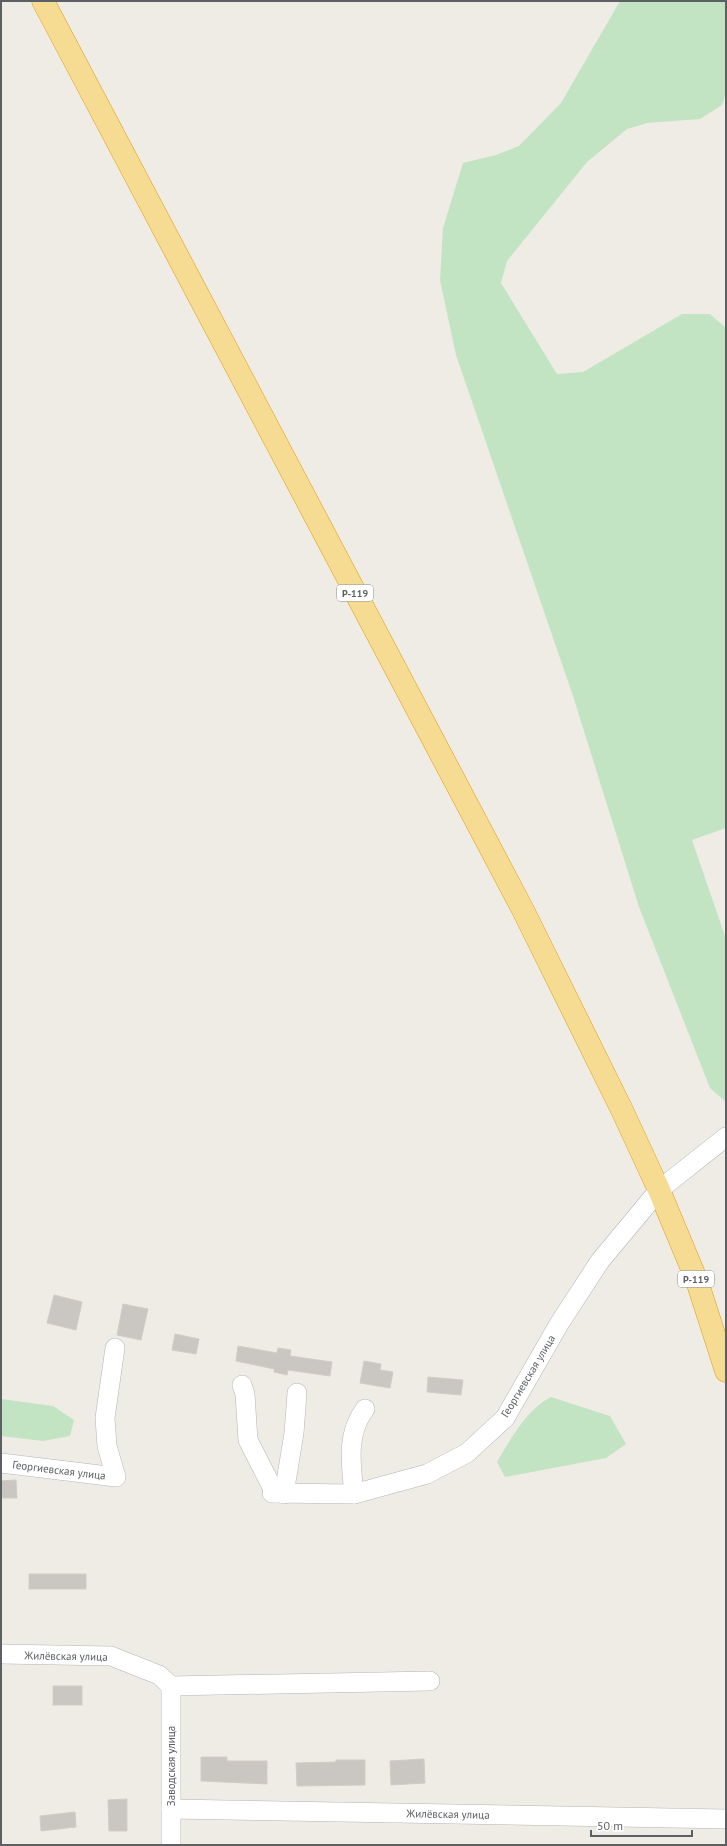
<svg xmlns="http://www.w3.org/2000/svg" width="727" height="1846" font-family="'PT Sans',sans-serif">
  <style>
    .green { fill: #c3e4c3 }
    .building { fill: #cac6c2; stroke: #d2cdc3 }
    .lines { fill: none; stroke-linecap: round; stroke-linejoin: round }
    .minor-casing { stroke: #b2b5b9; stroke-width: 20 }
    .highway-casing { stroke: #e49c0f; stroke-width: 23 }
    .minor { stroke: #fff; stroke-width: 19 }
    .highway { stroke: #f6db93; stroke-width: 22 }
    .labels { text-anchor: middle; dominant-baseline: central; stroke-width: 3; stroke-linejoin: round; paint-order: stroke }
    .shield { fill: #fff; stroke: #8d9092; stroke-width: 1 }
    .shield-label { font-size: 10px; font-weight: bold; fill: #5c6064 }
    .street-label { font-size: 11px; fill: #5c6064; stroke: #fff }
  </style>
  <rect width="100%" height="100%" fill="#eeece5"/>
  <g class="green">
    <polygon points="620,1 726,1 726,93 722,105 700,119 647,123 627,129 587,162 507,261 501,283 557,374 583,372 682,314 710,314 725,327 726,828 692,840 726,939 726,1102 710,1088 639,907 573,696 456,355 440,280 443,228 463,163 496,155 519,146 561,103"/>
    <path d="M551 1397 610 1416 626 1444 606 1458 505 1477 497 1462C510 1440 527 1409 551 1397Z"/>
    <polygon points="1,1399 53,1406 74,1420 70,1436 43,1441 1,1436"/>
  </g>
  <g class="building">
    <polygon points="54,1295 82,1302 76,1330 47,1323"/>
    <polygon points="123,1304 148,1309 141,1340 117,1335"/>
    <polygon points="175,1334 199,1339 196,1354 172,1350"/>
    <polygon points="238,1346 277,1353 278,1348 291,1350 290,1356 332,1362 330,1376 288,1370 287,1375 274,1372 274,1369 236,1361"/>
    <polygon points="364,1361 381,1364 380,1370 393,1372 390,1388 360,1383"/>
    <polygon points="428,1377 463,1380 461,1395 427,1392"/>
    <polygon points="16,1480 17,1498 1,1498 1,1481"/>
    <rect x="29" y="1574" width="57" height="15"/>
    <rect x="53" y="1686" width="29" height="19"/>
    <polygon points="201,1757 227,1757 227,1761 267,1761 267,1784 201,1781"/>
    <polygon points="424,1759 425,1783 391,1785 390,1761"/>
    <polygon points="336,1760 365,1760 365,1785 297,1786 296,1763 336,1762"/>
    <polygon points="127,1799 127,1831 109,1831 108,1800"/>
    <polygon points="75,1812 76,1827 41,1831 40,1816"/>
  </g>
  <g class="lines">
    <g class="minor-casing">
      <g id="minor">
        <polyline points="242,1385 245,1394 248,1440 275,1493"/>
        <polyline points="1,1463 116,1477 107,1446 105,1418 115,1348"/>
        <polyline points="272,1493 354,1494 427,1474 467,1453 505,1418 559,1324 600,1261 659,1190 726,1137"/>
        <polyline points="284,1494 294,1433 297,1393"/>
        <path d="M354 1494C351 1464 346 1434 365 1409"/>
        <polyline points="1,1654 111,1656 159,1675 171,1686"/>
        <polyline points="171,1686 430,1681"/>
        <polyline points="171,1809 726,1819"/>
        <polyline points="171,1845 171,1686"/>
      </g>
    </g>
    <g class="highway-casing">
      <polyline id="highway" points="43,1 523,910 621,1108 659,1190 697,1281 726,1371"/>
    </g>
    <use href="#minor" class="minor"/>
    <use href="#highway" class="highway"/>
  </g>
  <g class="labels">
    <g class="shield">
      <rect x="337" y="585" width="36" height="16" rx="3"/>
      <rect x="678" y="1271" width="36" height="16" rx="3"/>
    </g>
    <g class="shield-label">
      <text x="355" y="593">Р-119</text>
      <text x="696" y="1279">Р-119</text>
    </g>
    <g class="street-label">
      <text transform="translate(528 1376) rotate(-59)">Георгиевская улица</text>
      <text transform="translate(59 1470) rotate(7)">Георгиевская улица</text>
      <text transform="translate(66 1656) rotate(1)">Жилёвская улица</text>
      <text transform="translate(171 1766) rotate(-90)">Заводская улица</text>
      <text transform="translate(448 1814) rotate(1)">Жилёвская улица</text>
    </g>
  </g>
  <rect width="727" height="1846" fill="none" stroke="#5c6064" stroke-width="4"/>
  <path d="M591 1830v6h101v-6" fill="none" stroke="#5c6064" stroke-width="2"/>
  <text x="597" y="1830" font-size="12" fill="#5c6064" stroke="#ffffff" stroke-width="3" paint-order="stroke">50 m</text>
</svg>
